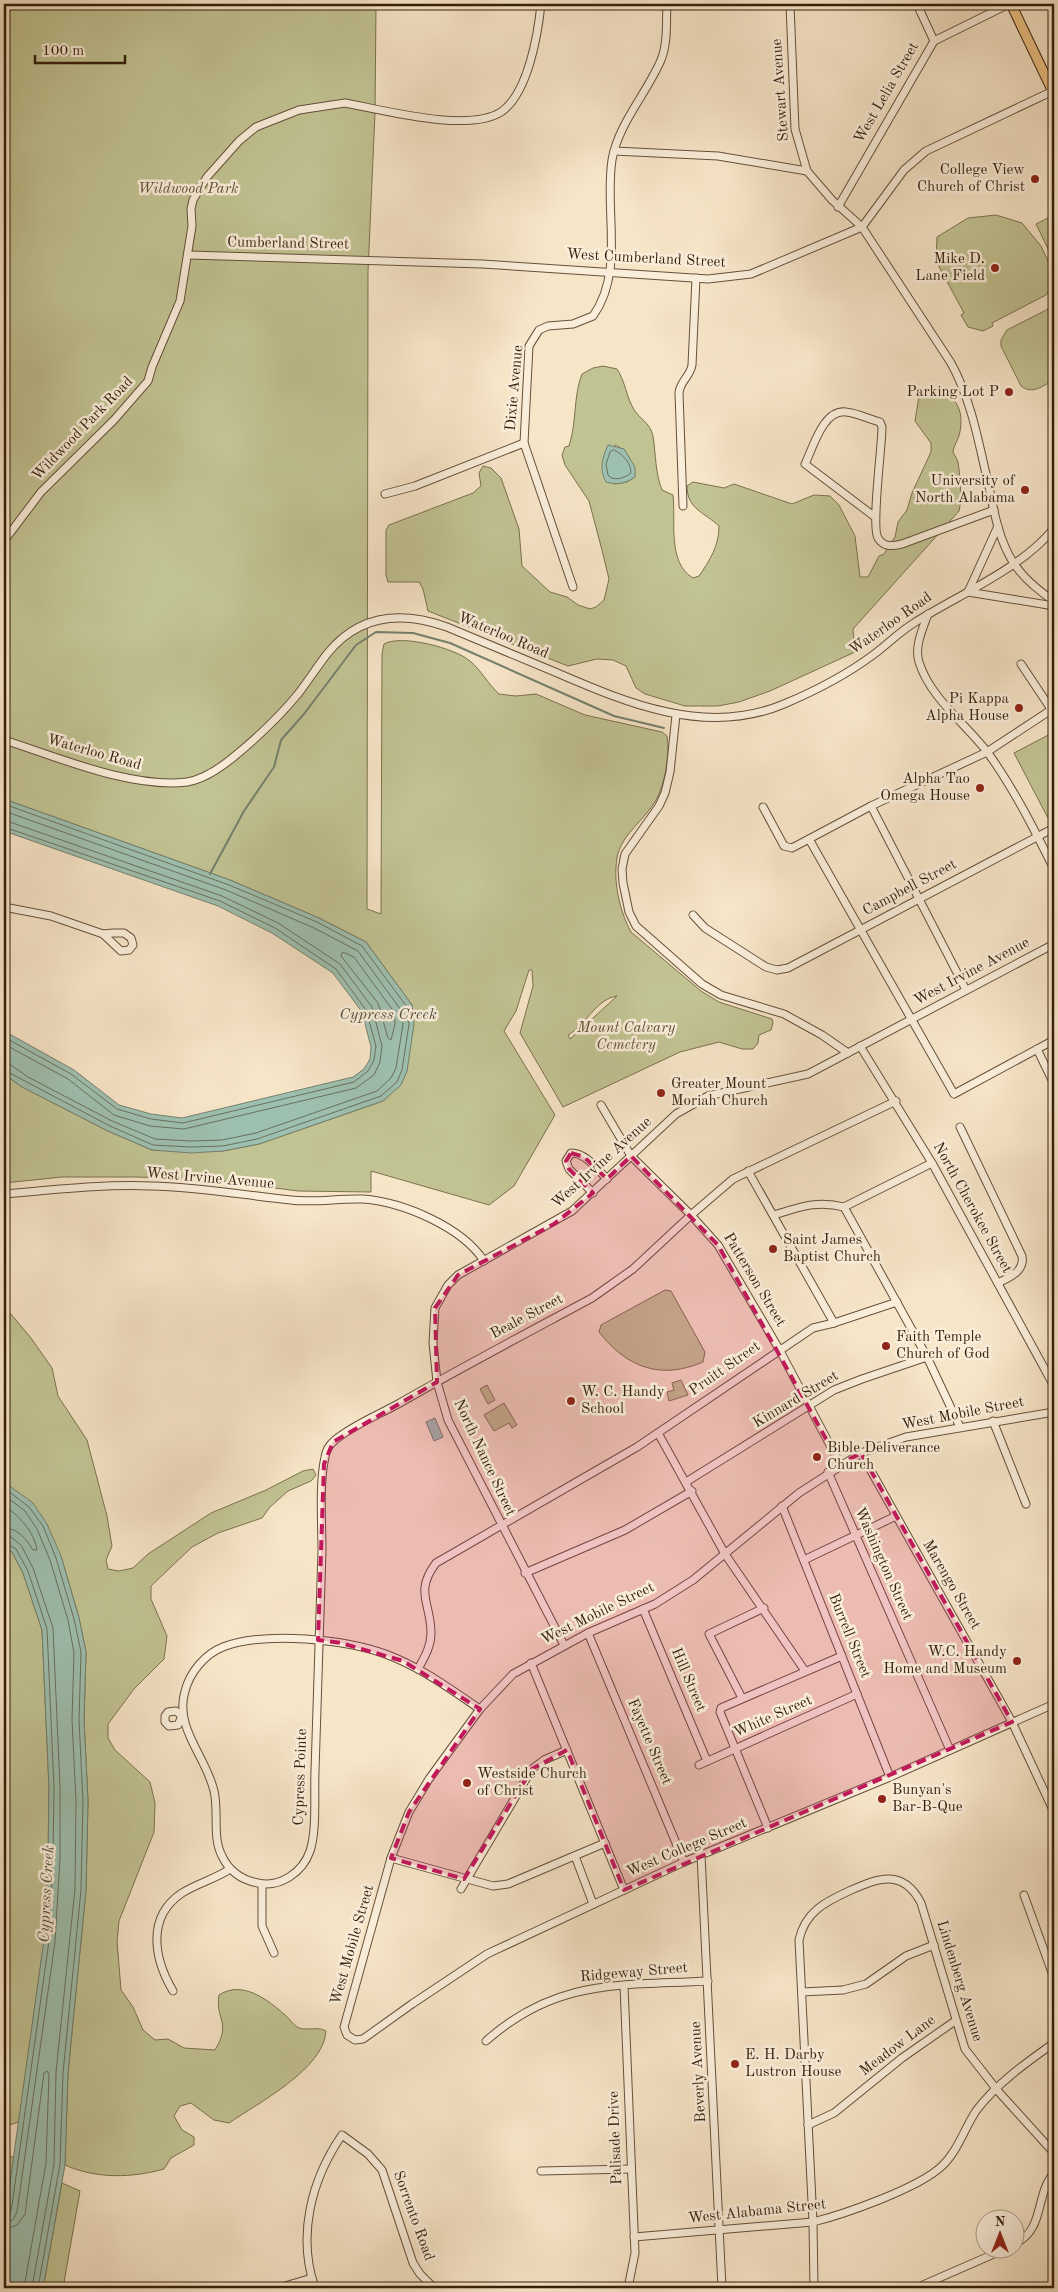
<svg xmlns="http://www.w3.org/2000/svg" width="1058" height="2292" font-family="'Old Standard TT',serif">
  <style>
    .green { fill: #c2c393; stroke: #7b714e; fill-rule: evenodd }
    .water { fill: #9ec0b0; stroke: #74806e }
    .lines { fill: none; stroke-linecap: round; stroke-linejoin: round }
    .shore { stroke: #69705d; stroke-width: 1 }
    .stream { stroke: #74806e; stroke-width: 2 }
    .minor-casing { stroke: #65503a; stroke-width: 9 }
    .major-casing { stroke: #341f0a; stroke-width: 11 }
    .minor { stroke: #faeedb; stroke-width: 7 }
    .major { stroke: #ecc284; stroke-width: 9 }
    .marked { fill: #c2185b; fill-opacity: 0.2; stroke: #c2185b; stroke-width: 4; stroke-dasharray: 10 6; stroke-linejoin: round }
    .poi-dot { fill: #8f2418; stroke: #faeedb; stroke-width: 2 }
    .labels { text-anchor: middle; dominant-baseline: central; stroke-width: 5; stroke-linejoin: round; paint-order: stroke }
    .street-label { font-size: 15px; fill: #341f0a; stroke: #faeedb }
    .poi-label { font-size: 15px; fill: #341f0a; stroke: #faeedb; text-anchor: start }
    .park-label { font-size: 15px; font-style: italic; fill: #5f5033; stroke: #faeedb }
    .water-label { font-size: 16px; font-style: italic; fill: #544f3c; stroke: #faeedb }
  </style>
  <rect width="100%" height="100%" fill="#f7e5c8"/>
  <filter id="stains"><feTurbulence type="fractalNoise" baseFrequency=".004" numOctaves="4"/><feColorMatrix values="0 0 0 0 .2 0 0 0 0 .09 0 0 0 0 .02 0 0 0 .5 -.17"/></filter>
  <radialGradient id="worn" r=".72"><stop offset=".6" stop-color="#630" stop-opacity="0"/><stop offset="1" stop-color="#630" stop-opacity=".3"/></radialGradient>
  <g class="green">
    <path d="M4 4H376L375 113 368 272 367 909 381 914 382 654 384 644C401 634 455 648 470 661 481 670 488 684 499 694L516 696 536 694 585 715 662 732 667 736C670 754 665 784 656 800 646 818 624 833 618 853 612 878 619 910 631 932L701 991 719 1002 772 1019 773 1023 771 1030 759 1035 758 1043 753 1049H742L719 1042 680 1052 563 1107 520 1033 533 986 532 970H529L516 1011 504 1031 555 1115 514 1186 489 1205 371 1171V1192L298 1191 207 1179 135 1177H62L4 1183V1074L22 1087 108 1131 152 1150 223 1151 259 1144 383 1101 401 1084 407 1070 412 1005 366 942 319 918 230 880 4 799ZM617 996 570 1039 568 1035C586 1025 596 999 617 996Z"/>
    <polygon points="996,215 1022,223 1041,246 1054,274 1054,281 1046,295 992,323 993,326 983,331 968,327 961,315 964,313 936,261 937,237 968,218"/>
    <polygon points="1054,215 1054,261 1036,224"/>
    <path d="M1054 306V380C1042 386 1033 395 1021 386L1001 346V340L1007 330Z"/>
    <path d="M603 366 617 369C625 381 626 395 633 408 639 419 650 422 653 436 656 455 655 472 662 490L673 495C676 520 667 563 693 578L699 576C710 560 719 546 719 526 704 512 687 509 687 486L693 482 724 488 734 484 792 504 814 495 830 496 839 505 855 536 860 577H868L879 556 884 554 895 537 898 522 907 510 912 493 931 452V443L915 421 919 396 926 388C955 391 966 409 959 436 957 441 954 446 953 451 953 454 957 458 958 462 960 473 962 501 959 511L853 629 855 652 770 691 739 702 718 706H685L645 694 636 688 626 666 613 660 597 659 568 666 428 611 423 589 419 582H388L386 575V530L389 525 473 493 481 486 479 473 483 466 491 468 501 478 519 529 522 566 550 592 567 597 578 605 590 609 596 607 604 600 609 579 603 554 589 501 565 465 562 455 565 447 569 446C577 422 573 397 582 374L593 368ZM615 445C630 451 631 462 635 477L627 482 614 484Z"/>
    <polygon points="1054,732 1054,814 1048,818 1014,753"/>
    <path d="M665 1290 671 1291 705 1352 703 1362C661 1380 627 1368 599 1332L601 1325Z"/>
    <path d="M4 1306 31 1338 52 1368 58 1396 87 1440 107 1516 112 1546 106 1560 108 1569 119 1571 133 1568 148 1554 211 1513 266 1490 303 1471 313 1469 316 1475 311 1481 288 1491 270 1507 262 1518 218 1533 192 1547 151 1586V1599L167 1636 164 1659 134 1689 108 1724V1738L115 1750 150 1782 155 1803 154 1832 119 1921 117 1941 121 1990 133 2007 143 2030 155 2040 168 2039 184 2048 215 2050C232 2022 215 2020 219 1995 242 1980 267 1999 285 2015 289 2018 294 2026 299 2028 308 2031 317 2026 326 2031 324 2069 258 2103 229 2123L214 2120 191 2103 180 2106 174 2116 182 2130 194 2137V2145L171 2158 164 2169C132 2178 96 2179 65 2165L68 2073 86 1890 88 1801 84 1720 86 1652 79 1618 61 1556 9 1485 4 1482Z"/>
    <polygon points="681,1380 688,1395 669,1401 667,1392 674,1390 672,1383"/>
    <polygon points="487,1385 495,1400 488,1404 480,1389"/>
    <polygon points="504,1403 517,1425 512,1428 509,1423 494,1431 484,1415"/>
    <polygon points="4,1545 12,1552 23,1573 42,1630 49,1788 48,1858 44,1941 19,2122 9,2125 4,2122"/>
    <polygon points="4,2153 14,2158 4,2225"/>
    <polygon points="62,2183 80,2191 63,2288 43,2288"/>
  </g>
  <g class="water">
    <path d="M608 445 624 449 635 467V477C625 484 617 485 606 482 599 470 602 458 608 445Z"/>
    <polygon points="4,799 230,880 319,918 366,942 412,1005 414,1024 407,1071 401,1085 383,1101 259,1144 223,1151 191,1153 152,1150 108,1131 22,1087 4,1074 4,1031 74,1070 119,1105 151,1114 182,1118 353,1077 364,1069 370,1059 371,1047 362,1012 333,973 272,933 218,906 4,831"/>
    <polygon points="435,1418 443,1437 434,1441 426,1422"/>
    <polygon points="4,1482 33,1503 47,1524 61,1556 79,1618 86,1652 84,1720 88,1801 86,1890 68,2073 65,2165 43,2288 4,2288 4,2225 44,1940 48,1858 49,1788 42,1630 23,1573 12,1552 4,1545"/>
  </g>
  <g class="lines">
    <g class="shore">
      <path d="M614 450C623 454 631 463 631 473 625 478 613 482 608 475L606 464 610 452Z"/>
      <polyline points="4,804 229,885 317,922 362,946 407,1007 409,1024 402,1070 397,1082 381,1096 257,1139 223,1146 191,1147 153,1145 110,1126 4,1070"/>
      <polyline points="4,811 226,890 314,928 358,951 401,1010 403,1024 396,1068 391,1078 377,1091 256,1133 222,1140 191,1141 155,1139 112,1121 28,1077 11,1065 4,1064"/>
      <polyline points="4,820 222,896 278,923 340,964 372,1007 382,1046 380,1062 374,1075 356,1088 184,1129 150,1126 114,1115 68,1079 4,1044"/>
      <polyline points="4,827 220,901 275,928 336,969 366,1010 376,1046 374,1060 368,1071 354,1082 183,1123 151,1119 117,1109 71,1074 4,1037"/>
      <polygon points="345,953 354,957 394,1012 395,1024 391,1040 388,1038 378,1003 341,956 342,953"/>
      <polyline points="4,1488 29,1507 43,1526 56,1558 74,1619 81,1652 79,1720 83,1801 81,1890 63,2073 60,2164 38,2288"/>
      <polyline points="4,1495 25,1511 37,1529 50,1560 68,1620 74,1653 72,1720 76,1801 75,1889 56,2072 54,2164 32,2288"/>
      <path d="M4 1505C19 1516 34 1531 37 1550H33C26 1539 18 1528 4 1528"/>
      <polyline points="4,1535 11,1537 21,1545 33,1568 53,1628 60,1787 60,1858 55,1942 17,2212 13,2220 4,2222"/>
      <polyline points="4,1542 16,1549 28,1571 47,1629 54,1788 53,1858 49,1941 12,2205 10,2214 4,2216"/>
      <polyline points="4,2230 17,2225 25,2214 44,2073 47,2071 49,2074 46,2163 24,2288"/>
    </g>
    <polyline class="stream" points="210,874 244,811 274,767 281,740 304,714 356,645 376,632 413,633 450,643 614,716 664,728"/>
    <g class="minor-casing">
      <g id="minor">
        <path d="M790 4 795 129 807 171 832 200 862 227 951 363C972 401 979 445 989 487 994 512 999 540 1013 562 1023 578 1039 591 1054 601"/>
        <polyline points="917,4 934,41"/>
        <polyline points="614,151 718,156 807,171"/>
        <polyline points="838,207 934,41 1009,4"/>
        <polyline points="188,255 482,264 708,279 751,274 862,227 904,170 926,151 1053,91"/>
        <polyline points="385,494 415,486 524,443"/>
        <path d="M683 506 679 393C680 381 690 377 692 365L696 278"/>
        <path d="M875 517 805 464C813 448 823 409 846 412 857 413 869 419 880 422L882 427C882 447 871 527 878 538 884 548 893 546 902 544L994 510"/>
        <polyline points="998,526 968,592 1054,606"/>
        <path d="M4 541 41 492 114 420 148 381 152 367 180 301 192 226 191 209 193 200 207 177 239 141 256 127 299 110 345 103C384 110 468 133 501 112 528 94 538 34 541 4"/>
        <path d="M573 587 524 443 529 346 539 330 548 326 573 324 593 316C625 271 604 211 612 160 618 124 647 93 661 60 668 43 666 22 667 4"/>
        <path d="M928 614C923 628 914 647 919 662 930 698 966 724 988 753 1014 789 1034 829 1054 869"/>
        <polyline points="1021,664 1051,709"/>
        <polyline points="676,715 670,772 665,793 659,806 625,854 622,869 623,883 629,912 636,926 702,984 721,995 784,1014 822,1035 848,1053"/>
        <path d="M4 740C58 757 131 789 187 782 205 779 223 766 236 755 259 736 279 717 298 694 308 681 317 667 327 654 359 614 402 611 447 627 483 642 519 657 555 672 627 703 706 737 784 704 815 691 846 675 873 655 887 645 899 632 914 623 958 595 1023 568 1054 528"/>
        <polyline points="871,806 966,990"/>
        <polyline points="763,807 784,846 792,848 871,806 987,752 1054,708"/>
        <polyline points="809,839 954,1094 1054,1040"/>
        <polyline points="4,907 51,916 103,934"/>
        <polyline points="693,915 705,928 766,967 777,970 788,968 1054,828"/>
        <polygon points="113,933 124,933 131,938 133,945 129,950 121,951 103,934"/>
        <polyline points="860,1046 932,1163 1054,1386"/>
        <polyline points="1037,1049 1054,1084"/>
        <polyline points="601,1105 631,1156 691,1215 718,1245 779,1349 840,1464"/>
        <path d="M960 1127 1022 1256C1025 1271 1010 1277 998 1283"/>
        <polyline points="748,1171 834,1323"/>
        <path d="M593 1193 569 1169 566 1161 571 1153C586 1153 597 1169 607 1179"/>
        <path d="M4 1194C53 1190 102 1184 151 1186 198 1187 244 1195 291 1200 315 1203 339 1198 363 1199 403 1202 462 1227 484 1261"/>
        <polyline points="844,1207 932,1163"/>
        <path d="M774 1215C800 1207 817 1200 844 1207L927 1357 960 1427"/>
        <polyline points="1054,1412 906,1437 861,1453 799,1493 693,1580 655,1604 588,1633 513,1674 480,1709 429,1779 409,1812 391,1858 344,2027 347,2035 355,2040 363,2039 412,2004 487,1954 684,1862 890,1777 1054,1704"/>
        <polyline points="993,1421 1026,1504"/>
        <polyline points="658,1433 725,1554 805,1671"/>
        <polyline points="861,1453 1012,1722 1054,1812"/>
        <polyline points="828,1472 950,1750"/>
        <polyline points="686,1482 834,1390 862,1379 927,1357"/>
        <polyline points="782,1506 890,1777"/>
        <polyline points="804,1560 896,1516"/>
        <polyline points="525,1573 625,1530 692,1491"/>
        <polyline points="643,1609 707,1761"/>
        <polyline points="588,1633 684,1862"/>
        <polyline points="564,1645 448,1420 437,1382 433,1343 435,1308 448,1285 458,1275 572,1211 676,1114 708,1096 808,1074 1054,944"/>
        <polyline points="531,1663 624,1890"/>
        <path d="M418 1669C424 1658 431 1647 431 1633 431 1603 414 1592 436 1563L637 1447 813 1328 834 1323 897 1302"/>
        <polyline points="742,1698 709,1634 764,1608"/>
        <path d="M480 1709C450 1689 422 1668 388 1655 346 1639 265 1631 223 1647 205 1654 190 1672 185 1691 174 1728 206 1756 214 1791 219 1812 212 1837 222 1856 229 1871 242 1880 258 1883 280 1888 303 1872 310 1851 317 1830 314 1794 315 1771 318 1698 319 1624 322 1551 322 1523 319 1483 325 1457 326 1450 329 1445 335 1440 353 1425 378 1415 398 1404 462 1367 527 1333 592 1298L633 1269 691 1215 733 1179 896 1101"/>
        <polygon points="176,1711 182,1716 178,1725 169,1726 165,1722 165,1716 168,1712"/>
        <polyline points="699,1765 857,1694"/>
        <polyline points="768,1828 720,1712 721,1708 842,1656"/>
        <polyline points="701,1855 722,2288"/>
        <polyline points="575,1856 593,1904"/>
        <polyline points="391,1858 493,1886 508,1884 605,1843"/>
        <polyline points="262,1885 262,1926 274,1953"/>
        <polyline points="461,1889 532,1769 544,1760 567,1750"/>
        <polyline points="1024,1895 1054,1978"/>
        <polyline points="624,1986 635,2253 628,2288"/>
        <path d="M173 1991C154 1959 146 1917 182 1893 198 1883 215 1879 230 1869"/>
        <polyline points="802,1992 843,1990 866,1984 906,1956 934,1945"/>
        <path d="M486 2041C557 1978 619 1986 708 1981"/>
        <polyline points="808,2125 834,2113 902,2058 955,2021"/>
        <polyline points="541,2171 631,2169"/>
        <path d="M634 2237 813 2222C845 2214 919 2188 942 2166 958 2151 964 2129 976 2111 996 2084 1027 2062 1054 2043"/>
        <path d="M1016 2243C1045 2229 1035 2194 1054 2173"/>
        <polyline points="278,2288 312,2278"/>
        <path d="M315 2288C297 2236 311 2180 342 2135L368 2154 382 2170 413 2263 420 2274 434 2288"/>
        <path d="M814 2288 813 2222 799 1940C805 1912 825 1902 849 1891 878 1878 903 1868 921 1903L965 2049 997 2090 1054 2153"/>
        <polyline points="916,2288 1003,2250"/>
      </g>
    </g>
    <g class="major-casing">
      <polyline id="major" points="1011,4 1054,94"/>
    </g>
    <use href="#minor" class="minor"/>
    <use href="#major" class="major"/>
  </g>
  <path class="marked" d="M571 1153 584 1157 607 1179 631 1156 718 1245 840 1464 861 1453 1012 1722 624 1890 567 1750 532 1769 464 1879 391 1858 409 1812 480 1709 403 1661 341 1643 318 1640 324 1464 333 1442 437 1382 435 1308 458 1275 554 1224 593 1193 569 1169 566 1161Z"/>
  <g class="poi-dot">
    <circle cx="1035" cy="179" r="5"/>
    <circle cx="995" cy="268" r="5"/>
    <circle cx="1009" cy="392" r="5"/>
    <circle cx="1025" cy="490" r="5"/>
    <circle cx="1019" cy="708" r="5"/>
    <circle cx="980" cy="788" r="5"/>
    <circle cx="661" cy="1093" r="5"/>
    <circle cx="773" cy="1249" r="5"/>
    <circle cx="886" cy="1346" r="5"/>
    <circle cx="571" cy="1401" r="5"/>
    <circle cx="817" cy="1457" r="5"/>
    <circle cx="1017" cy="1661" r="5"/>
    <circle cx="467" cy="1783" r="5"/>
    <circle cx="882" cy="1799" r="5"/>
    <circle cx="735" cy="2064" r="5"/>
  </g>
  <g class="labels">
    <g class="street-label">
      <text transform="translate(781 90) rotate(-94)">Stewart Avenue</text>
      <text transform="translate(887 93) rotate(-60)">West Lelia Street</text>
      <text transform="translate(288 244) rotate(1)">Cumberland Street</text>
      <text transform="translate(646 259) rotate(3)">West Cumberland Street</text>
      <text transform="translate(515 388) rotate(-85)">Dixie Avenue</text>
      <text transform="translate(83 429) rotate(-46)">Wildwood Park Road</text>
      <text transform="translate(891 624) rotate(-35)">Waterloo Road</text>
      <text transform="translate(503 636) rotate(23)">Waterloo Road</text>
      <text transform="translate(94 753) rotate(16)">Waterloo Road</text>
      <text transform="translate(910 888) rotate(-28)">Campbell Street</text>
      <text transform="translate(972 972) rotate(-28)">West Irvine Avenue</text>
      <text transform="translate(602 1163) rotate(-42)">West Irvine Avenue</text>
      <text transform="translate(210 1179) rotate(5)">West Irvine Avenue</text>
      <text transform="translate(972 1208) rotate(61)">North Cherokee Street</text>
      <text transform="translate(754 1280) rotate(59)">Patterson Street</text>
      <text transform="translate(527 1317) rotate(-28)">Beale Street</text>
      <text transform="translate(725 1369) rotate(-35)">Pruitt Street</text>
      <text transform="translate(796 1400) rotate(-31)">Kinnard Street</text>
      <text transform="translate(963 1414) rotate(-11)">West Mobile Street</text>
      <text transform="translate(484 1458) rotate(65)">North Nance Street</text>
      <text transform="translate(883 1564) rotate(66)">Washington Street</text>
      <text transform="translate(951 1585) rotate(60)">Marengo Street</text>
      <text transform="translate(598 1614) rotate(-26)">West Mobile Street</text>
      <text transform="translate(849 1636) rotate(68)">Burrell Street</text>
      <text transform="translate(688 1680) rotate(67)">Hill Street</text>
      <text transform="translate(773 1717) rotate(-24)">White Street</text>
      <text transform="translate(649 1742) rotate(67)">Fayette Street</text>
      <text transform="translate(301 1777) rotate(-88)">Cypress Pointe</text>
      <text transform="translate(687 1848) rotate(-23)">West College Street</text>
      <text transform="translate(353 1945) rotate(-74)">West Mobile Street</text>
      <text transform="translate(634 1973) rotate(-5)">Ridgeway Street</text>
      <text transform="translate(959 1981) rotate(73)">Lindenberg Avenue</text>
      <text transform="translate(898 2046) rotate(-37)">Meadow Lane</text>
      <text transform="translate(699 2072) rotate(-93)">Beverly Avenue</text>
      <text transform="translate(616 2138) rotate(-92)">Palisade Drive</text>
      <text transform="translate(757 2212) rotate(-6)">West Alabama Street</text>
      <text transform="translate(413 2216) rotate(70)">Sorrento Road</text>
    </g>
    <g class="poi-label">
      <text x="1025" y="170" text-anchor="end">College View<tspan x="1025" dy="17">Church of Christ</tspan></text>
      <text x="985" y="259" text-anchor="end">Mike D.<tspan x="985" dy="17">Lane Field</tspan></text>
      <text x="999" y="392" text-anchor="end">Parking Lot P</text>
      <text x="1015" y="481" text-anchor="end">University of<tspan x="1015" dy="17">North Alabama</tspan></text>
      <text x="1009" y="699" text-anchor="end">Pi Kappa<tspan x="1009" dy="17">Alpha House</tspan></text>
      <text x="970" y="779" text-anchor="end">Alpha Tao<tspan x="970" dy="17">Omega House</tspan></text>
      <text x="671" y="1084">Greater Mount<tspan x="671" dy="17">Moriah Church</tspan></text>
      <text x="783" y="1240">Saint James<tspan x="783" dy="17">Baptist Church</tspan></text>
      <text x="896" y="1337">Faith Temple<tspan x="896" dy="17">Church of God</tspan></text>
      <text x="581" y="1392">W. C. Handy<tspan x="581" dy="17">School</tspan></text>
      <text x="827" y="1448">Bible Deliverance<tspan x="827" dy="17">Church</tspan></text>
      <text x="1007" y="1652" text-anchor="end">W.C. Handy<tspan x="1007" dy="17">Home and Museum</tspan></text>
      <text x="477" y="1774">Westside Church<tspan x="477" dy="17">of Christ</tspan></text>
      <text x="892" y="1790">Bunyan's<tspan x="892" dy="17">Bar-B-Que</tspan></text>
      <text x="745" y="2055">E. H. Darby<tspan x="745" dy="17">Lustron House</tspan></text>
    </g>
    <g class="park-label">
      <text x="188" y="189">Wildwood Park</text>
      <text x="626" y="1028">Mount Calvary<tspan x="626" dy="17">Cemetery</tspan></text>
    </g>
    <g class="water-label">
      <text x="388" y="1015">Cypress Creek</text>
      <text transform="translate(47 1894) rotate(-87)">Cypress Creek</text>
    </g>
  </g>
  <rect width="1058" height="2292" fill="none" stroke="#f7e5c8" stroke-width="20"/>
  <rect x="5" y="5" width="1048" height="2282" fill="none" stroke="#341f0a" stroke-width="2.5"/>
  <rect x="10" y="10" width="1038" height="2272" fill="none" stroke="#341f0a"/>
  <g transform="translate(1000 2234)"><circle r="24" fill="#faeedb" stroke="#ab9b87"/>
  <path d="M0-4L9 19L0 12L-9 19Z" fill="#8f2418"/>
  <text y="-8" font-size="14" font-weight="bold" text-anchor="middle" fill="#341f0a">N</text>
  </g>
  <path d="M35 55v8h90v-8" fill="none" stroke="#341f0a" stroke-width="2.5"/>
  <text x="42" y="55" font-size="15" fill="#341f0a" stroke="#faeedb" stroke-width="4" paint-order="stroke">100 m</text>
  <rect width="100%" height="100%" filter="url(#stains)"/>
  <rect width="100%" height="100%" fill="url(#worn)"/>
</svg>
